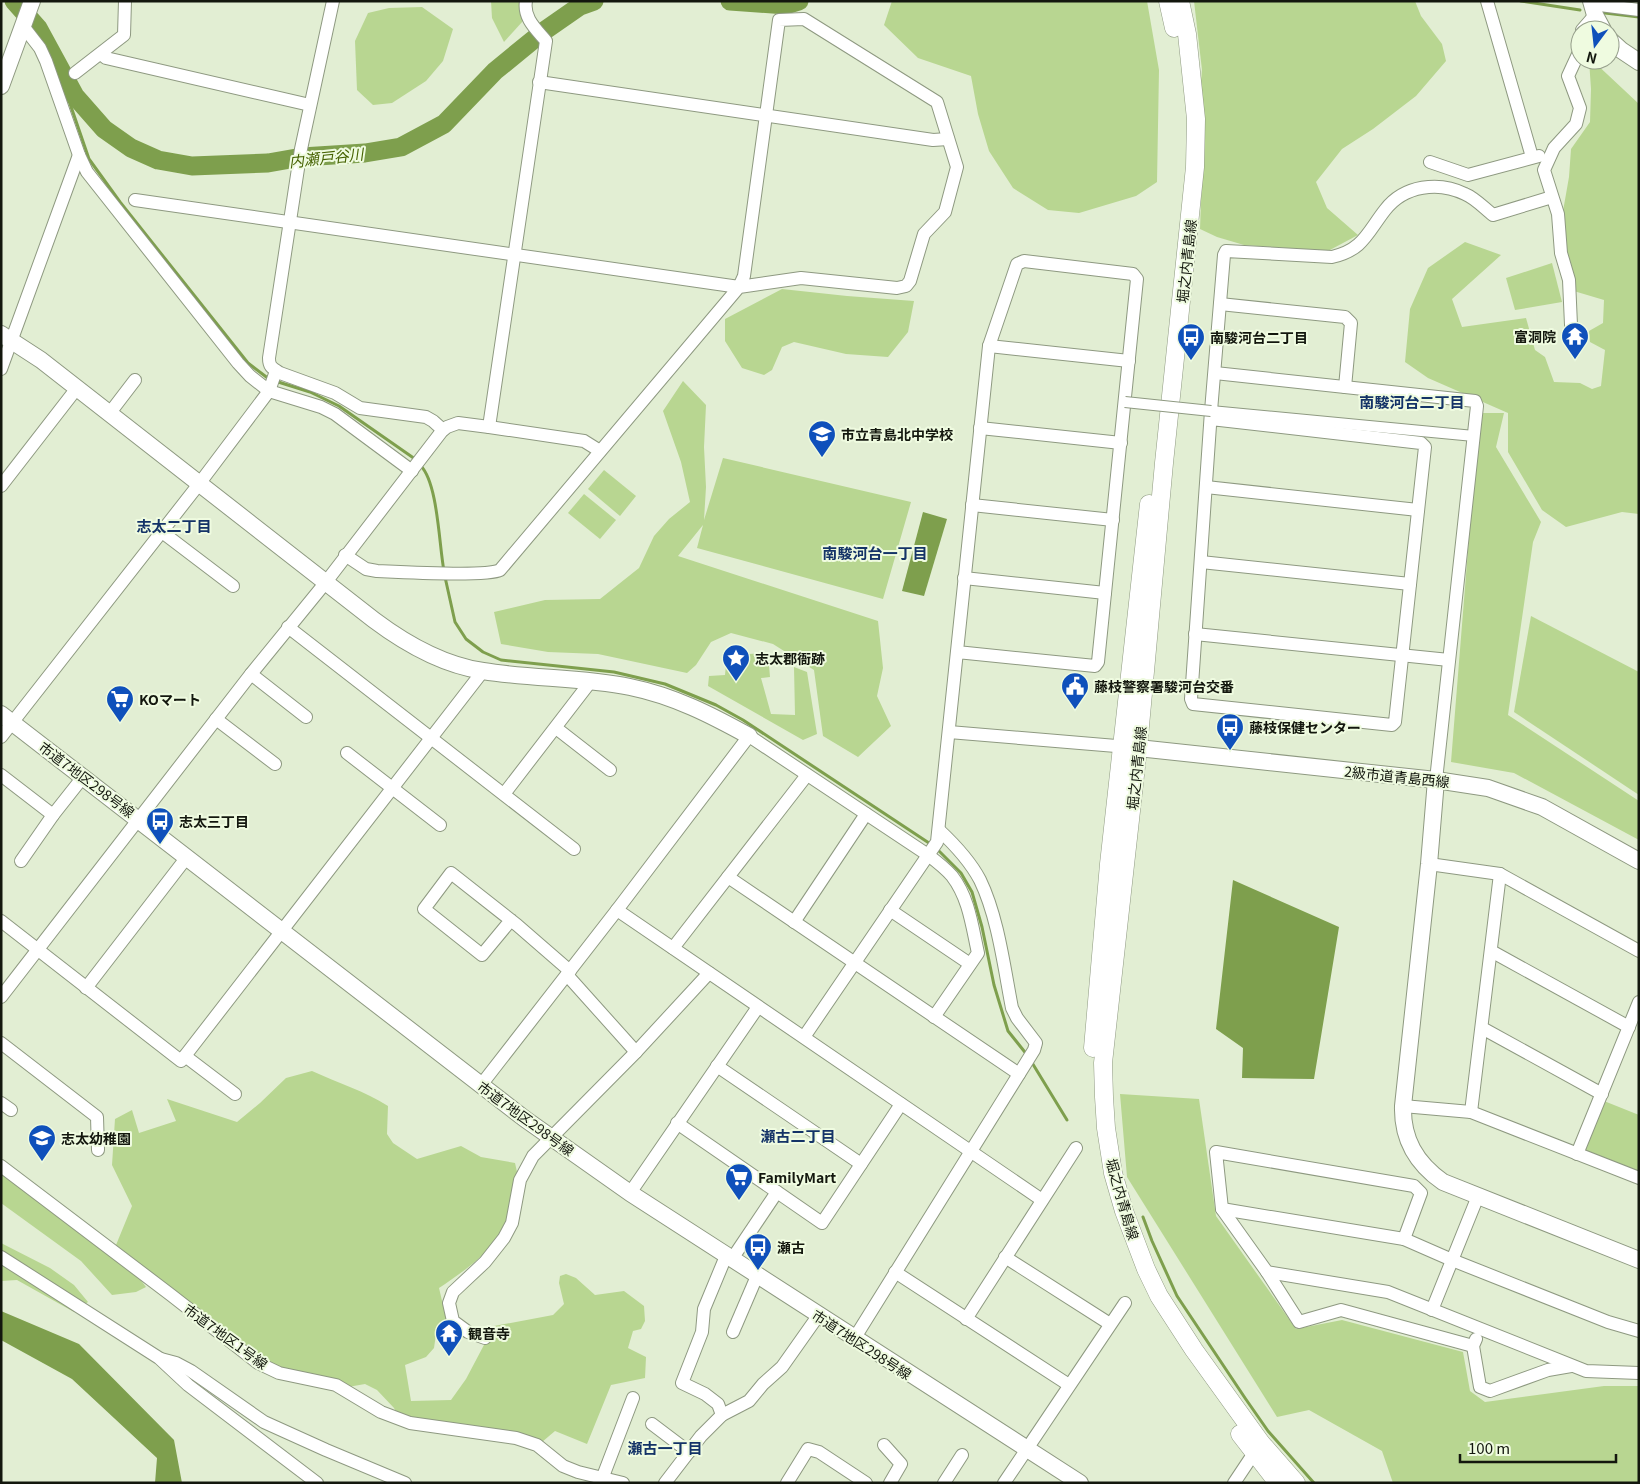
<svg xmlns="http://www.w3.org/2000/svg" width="1640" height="1484" font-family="Georgia,'Noto Sans JP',serif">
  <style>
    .green { fill: #b8d691 }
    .water { fill: #7e9f4d }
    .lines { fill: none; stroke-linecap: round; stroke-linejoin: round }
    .stream { stroke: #7e9f4d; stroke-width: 3 }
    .river { stroke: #7e9f4d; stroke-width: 19 }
    .pedestrian-casing { stroke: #8e9981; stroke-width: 12 }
    .minor-casing { stroke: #8e9981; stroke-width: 14 }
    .tertiary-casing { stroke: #8e9981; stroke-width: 18 }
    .secondary-casing { stroke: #8e9981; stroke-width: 19 }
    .pedestrian { stroke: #fff; stroke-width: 10 }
    .minor { stroke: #fff; stroke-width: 12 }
    .tertiary { stroke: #fff; stroke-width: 16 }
    .secondary { stroke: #fff; stroke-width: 18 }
    .pedestrian-bridge-casing { stroke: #8e9981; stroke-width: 12; stroke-linecap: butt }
    .pedestrian-bridge { stroke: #fff; stroke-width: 10 }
    .labels { text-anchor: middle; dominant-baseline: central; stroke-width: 4; stroke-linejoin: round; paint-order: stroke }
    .street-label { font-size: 14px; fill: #13170e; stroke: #effbe0 }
    .poi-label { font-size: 14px; font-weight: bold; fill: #13170e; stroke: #effbe0; text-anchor: start }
    .water-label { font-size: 15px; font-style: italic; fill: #456201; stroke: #effbe0 }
    .neighbourhood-label { font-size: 15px; font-weight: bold; fill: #143367; stroke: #effbe0 }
  </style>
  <rect width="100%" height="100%" fill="#e2eed3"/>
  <g class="green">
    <polygon points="491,1 520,1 523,21 504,42 492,18"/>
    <polygon points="892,1 1147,1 1159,70 1157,182 1136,196 1079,213 1048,210 1013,188 989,151 978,114 971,76 918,58 884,25"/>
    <polygon points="1194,1 1415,1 1421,16 1442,44 1446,61 1416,96 1373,129 1342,149 1316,182 1327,208 1358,235 1328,251 1244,245 1217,237 1200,229 1203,149 1199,104 1202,70"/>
    <polygon points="422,7 453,29 443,61 426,81 392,103 373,105 357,90 355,41 368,13 389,8"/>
    <polygon points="1589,60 1592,60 1639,104 1639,514 1622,512 1566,527 1542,510 1508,452 1508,413 1428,378 1405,362 1410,309 1428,268 1465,242 1501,255 1452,299 1462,327 1526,318 1535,350 1545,357 1554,382 1580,383 1592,389 1601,386 1605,350 1590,342 1589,331 1603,323 1604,300 1567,289 1556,251 1569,177 1571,149 1590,122 1591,89"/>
    <polygon points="1552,263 1562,302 1515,310 1506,278"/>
    <polygon points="782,289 847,296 914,301 908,332 888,357 846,354 794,342 782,347 772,370 764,375 742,368 725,341 725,319"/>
    <polygon points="683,381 706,405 704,447 706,487 704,520 723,458 911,502 883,599 697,548 703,525 678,556 878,621 883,668 877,696 891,726 858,757 823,736 814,670 773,644 731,633 711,642 696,665 687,673 598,654 548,652 501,644 494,612 545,600 600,599 639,568 654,536 669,519 690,502 681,462 663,411"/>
    <polygon points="1479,413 1504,413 1496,447 1541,522 1533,542 1508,715 1639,801 1639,840 1514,773 1451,762"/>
    <polygon points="604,470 636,496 620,516 588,489"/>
    <polygon points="584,494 616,520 600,539 568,513"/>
    <polygon points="1531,616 1639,672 1639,795 1514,712"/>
    <polygon points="768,653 770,677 761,678 771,714 795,715 794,667 807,672 817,734 803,740 708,686 709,676 725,675 727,655"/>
    <path d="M312 1071C338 1083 365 1091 388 1106L387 1134 393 1143 417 1159 461 1146 481 1157 515 1163 517 1172C513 1189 511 1208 505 1224 497 1249 460 1274 439 1288L447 1322 436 1334 434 1348 426 1357 405 1365 411 1401 451 1400 466 1379 494 1326 553 1315 564 1304 559 1283 560 1276 566 1274 576 1278 595 1295 624 1291 644 1306 645 1321 641 1329 633 1331 628 1348 646 1357 645 1378 611 1385 587 1444 555 1431 542 1442 398 1416 394 1408 377 1390 365 1384 348 1387 284 1371 243 1343 116 1245 132 1206 112 1165 115 1119 132 1110 139 1133 176 1121 167 1099 237 1122 260 1103 286 1078Z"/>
    <polygon points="1120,1094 1199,1099 1216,1216 1296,1329 1342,1320 1463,1352 1470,1391 1485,1402 1604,1386 1639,1386 1639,1483 1393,1483 1382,1451 1309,1410 1277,1417 1127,1177"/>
    <polygon points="1604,1101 1639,1115 1639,1173 1584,1150"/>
    <polygon points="1,1163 113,1243 146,1287 136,1292 112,1295 81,1261 1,1203"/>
    <polygon points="1,1243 50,1268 74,1285 88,1302 74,1312 17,1280 1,1281"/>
  </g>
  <g class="water">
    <polygon points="923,512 947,519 924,596 902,591"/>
    <polygon points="1233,880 1339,927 1314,1079 1242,1078 1243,1048 1216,1029"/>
    <polygon points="1,1311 79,1344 174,1440 182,1483 155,1483 157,1458 72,1379 1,1340"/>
  </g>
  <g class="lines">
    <g class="stream">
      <polyline points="1521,1 1580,10"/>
      <polyline points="1605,13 1639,17"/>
      <polyline points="54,57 89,159 120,202 248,363 269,379"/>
      <polyline points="275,381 310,392 339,406 415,459"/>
      <path d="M421 466C438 484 439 545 444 571"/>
      <polyline points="445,577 455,622 466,639 483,652 501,660 614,672 665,684 716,705 743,720 932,845"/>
      <polyline points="937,849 961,873 972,892 982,927 994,985 1008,1031 1028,1056"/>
      <polyline points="1031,1061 1067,1120"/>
      <polyline points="1143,1217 1152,1241 1177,1296 1245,1398 1268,1431 1314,1483"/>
    </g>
    <g class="river">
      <polyline points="14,1 38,28 75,96 104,129 131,148 158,160 192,166 268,163 302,157 365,153 401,147 444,124 495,71 544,31 580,6 594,1"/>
      <polyline points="730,1 786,5 799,1"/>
    </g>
    <g class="pedestrian-casing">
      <polyline id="pedestrian" points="1211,411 1474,436"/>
    </g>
    <g class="minor-casing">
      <g id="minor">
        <path d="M333 1 301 149 269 358C269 367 272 368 280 373L335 393 360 408 426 417 433 421 443 430"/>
        <polyline points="1487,1 1532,157"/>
        <polyline points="1592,4 1639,10"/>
        <polyline points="23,26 40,48 46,61 79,155 87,172 238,363 250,376 269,391 321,407 335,414 412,471"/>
        <polyline points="1582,30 1595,15"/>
        <polyline points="101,54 106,58 310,105"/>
        <polyline points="75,73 124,35 125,1"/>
        <polyline points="539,82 933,140 948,139"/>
        <polyline points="1430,162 1468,175 1539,156"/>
        <path d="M135 200 739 287 801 278 897 288 906 286 910 281 924 234 945 212 957 167 937 102 804 19 779 20 744 276 739 287 500 570C487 577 398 572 377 571L366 569 345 555"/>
        <polyline points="1220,304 1345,317 1351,323 1345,387"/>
        <polyline points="1571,325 1569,280 1561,253 1558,214 1544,170 1554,148 1576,124 1580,108 1568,76 1580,50"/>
        <polyline points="989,346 1129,361"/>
        <polyline points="1,369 79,155"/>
        <polyline points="1215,373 1475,401 1477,406 1436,780"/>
        <polyline points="109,414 135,380"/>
        <path d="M1211 419 1421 443 1425 447 1395 722 1392 725 1193 704 1191 699 1211 411 1224 255 1226 251 1332 257C1363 250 1367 233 1385 210 1404 185 1439 181 1465 194 1475 198 1484 208 1493 215L1552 197"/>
        <path d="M489 427 546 41C536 29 523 18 526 1"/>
        <polyline points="980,428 1121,443"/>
        <polyline points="1,486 77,388"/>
        <polyline points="1206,487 1418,510"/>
        <polyline points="972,505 1113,520"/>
        <polyline points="162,532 233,586"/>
        <polyline points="1201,562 1410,584"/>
        <polyline points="964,578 1105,593"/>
        <polyline points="288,627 574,849"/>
        <polyline points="1195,634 1449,660"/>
        <polyline points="251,674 306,717"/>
        <polyline points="216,719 275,764"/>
        <polyline points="556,728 610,770"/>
        <polyline points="949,732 1128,747"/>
        <polyline points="1,737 199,484 269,391 276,371"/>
        <polyline points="347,753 440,825"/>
        <polyline points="1,775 53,815"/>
        <polyline points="504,794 591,681"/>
        <polyline points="21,861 53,815 83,777"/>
        <polyline points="1429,864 1500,874 1639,951"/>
        <polyline points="728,877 1019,1074"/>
        <polyline points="617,910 1042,1200"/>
        <polyline points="890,910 970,964"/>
        <polyline points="511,920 482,955 424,909 451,873 517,925 570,971"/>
        <polyline points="1,921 181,1061 483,671"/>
        <polyline points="794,922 866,814"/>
        <polyline points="673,948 807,775"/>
        <polyline points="1491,951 1629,1027"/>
        <polyline points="567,975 636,1052"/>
        <polyline points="86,988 187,857"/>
        <polyline points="1,997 251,674 326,582 442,431 447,427 458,423 489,427 584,441 600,451"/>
        <polyline points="1482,1028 1602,1094"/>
        <polyline points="804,1037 937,842 989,346 1017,264 1024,261 1133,274 1137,279 1098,662 1095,666 957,652"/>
        <polyline points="1,1043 97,1117 98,1150"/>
        <polyline points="185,1056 235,1094"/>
        <polyline points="717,1066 861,1164"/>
        <path d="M481 1085 617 910 749 736 928 855C936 861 945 868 952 876 969 898 972 926 978 953L934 1017"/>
        <polyline points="1,1103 11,1110"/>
        <polyline points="1403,1106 1471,1112 1639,1178"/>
        <polyline points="1471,1112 1500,874"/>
        <polyline points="677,1123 822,1223 901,1104"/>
        <polyline points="1577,1154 1639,1002"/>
        <polyline points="1,1166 171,1295 258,1363 279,1373 336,1385 381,1412 410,1423 516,1438 537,1445 563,1466 578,1472 623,1483"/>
        <polyline points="630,1193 758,1007"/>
        <polyline points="1222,1209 1404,1239 1452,1260 1608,1322 1639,1331"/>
        <polyline points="1404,1239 1421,1193 1414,1186 1216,1152 1222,1209 1267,1272 1388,1292 1586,1371 1639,1373"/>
        <polyline points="1,1257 159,1358 188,1385 317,1483"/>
        <polyline points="1005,1257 1110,1324"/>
        <polyline points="732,1259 777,1192"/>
        <polyline points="895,1272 1069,1385"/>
        <polyline points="1267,1272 1299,1322 1341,1310 1473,1346"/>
        <polyline points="1432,1310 1478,1196"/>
        <polyline points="966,1319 1076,1148"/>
        <polyline points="733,1332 757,1276"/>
        <polyline points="485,1338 468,1332 453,1321 449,1303 453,1292 485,1262 504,1238 512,1223 520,1180 533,1156 636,1052 709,973"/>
        <path d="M854 1339 1034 1050 1036 1043 1017 1018 1012 1008C1004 967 998 917 980 880 970 861 954 844 939 830"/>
        <polyline points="1476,1339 1473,1346 1480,1387 1490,1391 1548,1370 1571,1366"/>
        <polyline points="161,1359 176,1363 191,1371 264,1422 326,1450 405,1483"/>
        <polyline points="722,1415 718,1404 705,1394 682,1383 702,1332 704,1309 726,1256"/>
        <polyline points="652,1424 689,1452"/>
        <polyline points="884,1445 901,1464 890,1483"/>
        <polyline points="602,1479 633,1398"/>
        <polyline points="665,1483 701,1436 722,1415 749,1401 763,1384 782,1367 818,1316"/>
        <polyline points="787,1483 808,1449 819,1452 866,1483"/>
        <polyline points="944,1483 962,1455"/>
        <polyline points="1004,1483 1125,1303"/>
        <polyline points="1234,1483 1258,1447"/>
      </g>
    </g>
    <g class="tertiary-casing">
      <g id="tertiary">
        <polyline points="1591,1 1595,15 1603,30"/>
        <polyline points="1610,40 1621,50 1639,62"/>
        <polyline points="1,86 32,1"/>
        <path d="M1 334 41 360 374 620C406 644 443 665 483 671 532 679 582 677 630 687 674 696 711 715 749 736"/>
        <polyline points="1,714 525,1119 630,1193 1080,1483"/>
        <polyline points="1138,748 1436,780 1488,788 1542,807 1639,861"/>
        <path d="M1436 780 1429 864 1403 1106C1402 1139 1416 1163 1443 1182L1639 1260"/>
      </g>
    </g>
    <g class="secondary-casing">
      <g id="secondary">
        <polyline points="1168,1 1174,28"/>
        <polyline points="1180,1 1187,34 1196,119 1195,167 1164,463 1138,748 1103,1063 1104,1097 1106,1128 1113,1173 1124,1211 1146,1269 1159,1296 1194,1350 1261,1443 1296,1483"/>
        <polyline points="1093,1048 1109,864 1149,504"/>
        <polyline points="1240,1434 1278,1483"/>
      </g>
    </g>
    <use href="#pedestrian" class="pedestrian"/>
    <use href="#minor" class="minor"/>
    <use href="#tertiary" class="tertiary"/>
    <use href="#secondary" class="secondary"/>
    <g class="pedestrian-bridge-casing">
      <polyline id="pedestrian-bridge" points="1125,402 1211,411"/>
    </g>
    <use href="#pedestrian-bridge" class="pedestrian-bridge"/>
  </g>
  <defs>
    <g id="temple-pin" transform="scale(1.4375)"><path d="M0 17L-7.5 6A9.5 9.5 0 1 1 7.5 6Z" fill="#0f50bb" stroke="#effbe0"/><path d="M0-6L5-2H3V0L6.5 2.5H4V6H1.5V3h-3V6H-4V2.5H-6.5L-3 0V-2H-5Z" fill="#fff"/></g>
    <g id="bus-pin" transform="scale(1.4375)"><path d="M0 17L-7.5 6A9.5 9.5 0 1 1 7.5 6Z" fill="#0f50bb" stroke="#effbe0"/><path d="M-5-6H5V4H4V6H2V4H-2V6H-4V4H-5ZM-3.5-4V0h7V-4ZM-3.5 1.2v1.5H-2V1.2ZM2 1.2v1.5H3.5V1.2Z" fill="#fff"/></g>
    <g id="school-pin" transform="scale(1.4375)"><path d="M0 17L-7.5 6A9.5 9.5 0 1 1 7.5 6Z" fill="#0f50bb" stroke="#effbe0"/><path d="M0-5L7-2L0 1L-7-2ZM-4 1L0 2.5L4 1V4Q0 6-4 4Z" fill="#fff"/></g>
    <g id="sight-pin" transform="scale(1.4375)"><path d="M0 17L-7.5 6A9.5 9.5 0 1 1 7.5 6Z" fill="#0f50bb" stroke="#effbe0"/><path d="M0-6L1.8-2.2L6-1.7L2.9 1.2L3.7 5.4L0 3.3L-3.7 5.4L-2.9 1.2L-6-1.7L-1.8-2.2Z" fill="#fff"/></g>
    <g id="civic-pin" transform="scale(1.4375)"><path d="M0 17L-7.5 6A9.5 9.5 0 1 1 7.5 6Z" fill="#0f50bb" stroke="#effbe0"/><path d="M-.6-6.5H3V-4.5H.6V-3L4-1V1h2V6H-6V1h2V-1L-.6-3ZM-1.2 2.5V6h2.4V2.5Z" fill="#fff"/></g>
    <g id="supermarket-pin" transform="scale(1.4375)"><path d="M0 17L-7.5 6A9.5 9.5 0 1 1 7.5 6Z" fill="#0f50bb" stroke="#effbe0"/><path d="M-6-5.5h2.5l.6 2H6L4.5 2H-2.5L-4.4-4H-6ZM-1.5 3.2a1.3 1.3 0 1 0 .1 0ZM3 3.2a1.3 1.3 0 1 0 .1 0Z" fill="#fff"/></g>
  </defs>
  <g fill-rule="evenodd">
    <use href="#temple-pin" x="1575" y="336"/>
    <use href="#bus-pin" x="1191" y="337"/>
    <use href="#school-pin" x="822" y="434"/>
    <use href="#sight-pin" x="736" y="658"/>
    <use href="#civic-pin" x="1075" y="686"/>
    <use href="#supermarket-pin" x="120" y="699"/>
    <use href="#bus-pin" x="1230" y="727"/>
    <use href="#bus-pin" x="160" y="821"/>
    <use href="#school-pin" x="42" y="1138"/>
    <use href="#supermarket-pin" x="739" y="1177"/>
    <use href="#bus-pin" x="758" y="1247"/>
    <use href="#temple-pin" x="449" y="1333"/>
  </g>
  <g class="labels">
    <g class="street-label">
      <text transform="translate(1186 261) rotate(-84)">堀之内青島線</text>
      <text transform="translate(1136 768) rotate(-84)">堀之内青島線</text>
      <text transform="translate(1397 776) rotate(6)">2級市道青島西線</text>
      <text transform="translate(87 779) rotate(37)">市道7地区298号線</text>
      <text transform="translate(526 1118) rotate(36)">市道7地区298号線</text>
      <text transform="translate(1123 1199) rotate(74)">堀之内青島線</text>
      <text transform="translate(226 1336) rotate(36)">市道7地区1号線</text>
      <text transform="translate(862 1344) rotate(33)">市道7地区298号線</text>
    </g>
    <g class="poi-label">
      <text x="1556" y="336" text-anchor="end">富洞院</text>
      <text x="1210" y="337">南駿河台二丁目</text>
      <text x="841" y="434">市立青島北中学校</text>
      <text x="755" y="658">志太郡衙跡</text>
      <text x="1094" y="686">藤枝警察署駿河台交番</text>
      <text x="139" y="699">KOマート</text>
      <text x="1249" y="727">藤枝保健センター</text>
      <text x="179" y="821">志太三丁目</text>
      <text x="61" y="1138">志太幼稚園</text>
      <text x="758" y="1177">FamilyMart</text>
      <text x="777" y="1247">瀬古</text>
      <text x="468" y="1333">観音寺</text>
    </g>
    <g class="water-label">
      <text transform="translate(326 157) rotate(-6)">内瀬戸谷川</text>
    </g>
    <g class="neighbourhood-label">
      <text x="1412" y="401">南駿河台二丁目</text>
      <text x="174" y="525">志太二丁目</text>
      <text x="875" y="552">南駿河台一丁目</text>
      <text x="798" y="1135">瀬古二丁目</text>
      <text x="665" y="1447">瀬古一丁目</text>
    </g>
  </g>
  <rect width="1640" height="1484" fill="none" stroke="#13170e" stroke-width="5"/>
  <g transform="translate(1595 45) rotate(195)"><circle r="24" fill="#effbe0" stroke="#97a08c"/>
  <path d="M0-4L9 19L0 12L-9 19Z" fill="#0f50bb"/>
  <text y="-8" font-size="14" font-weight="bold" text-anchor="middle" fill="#13170e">N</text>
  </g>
  <path d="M1460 1454v8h156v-8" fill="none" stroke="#13170e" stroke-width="2.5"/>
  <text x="1468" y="1454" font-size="15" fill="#13170e" stroke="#effbe0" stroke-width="4" paint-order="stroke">100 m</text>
</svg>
